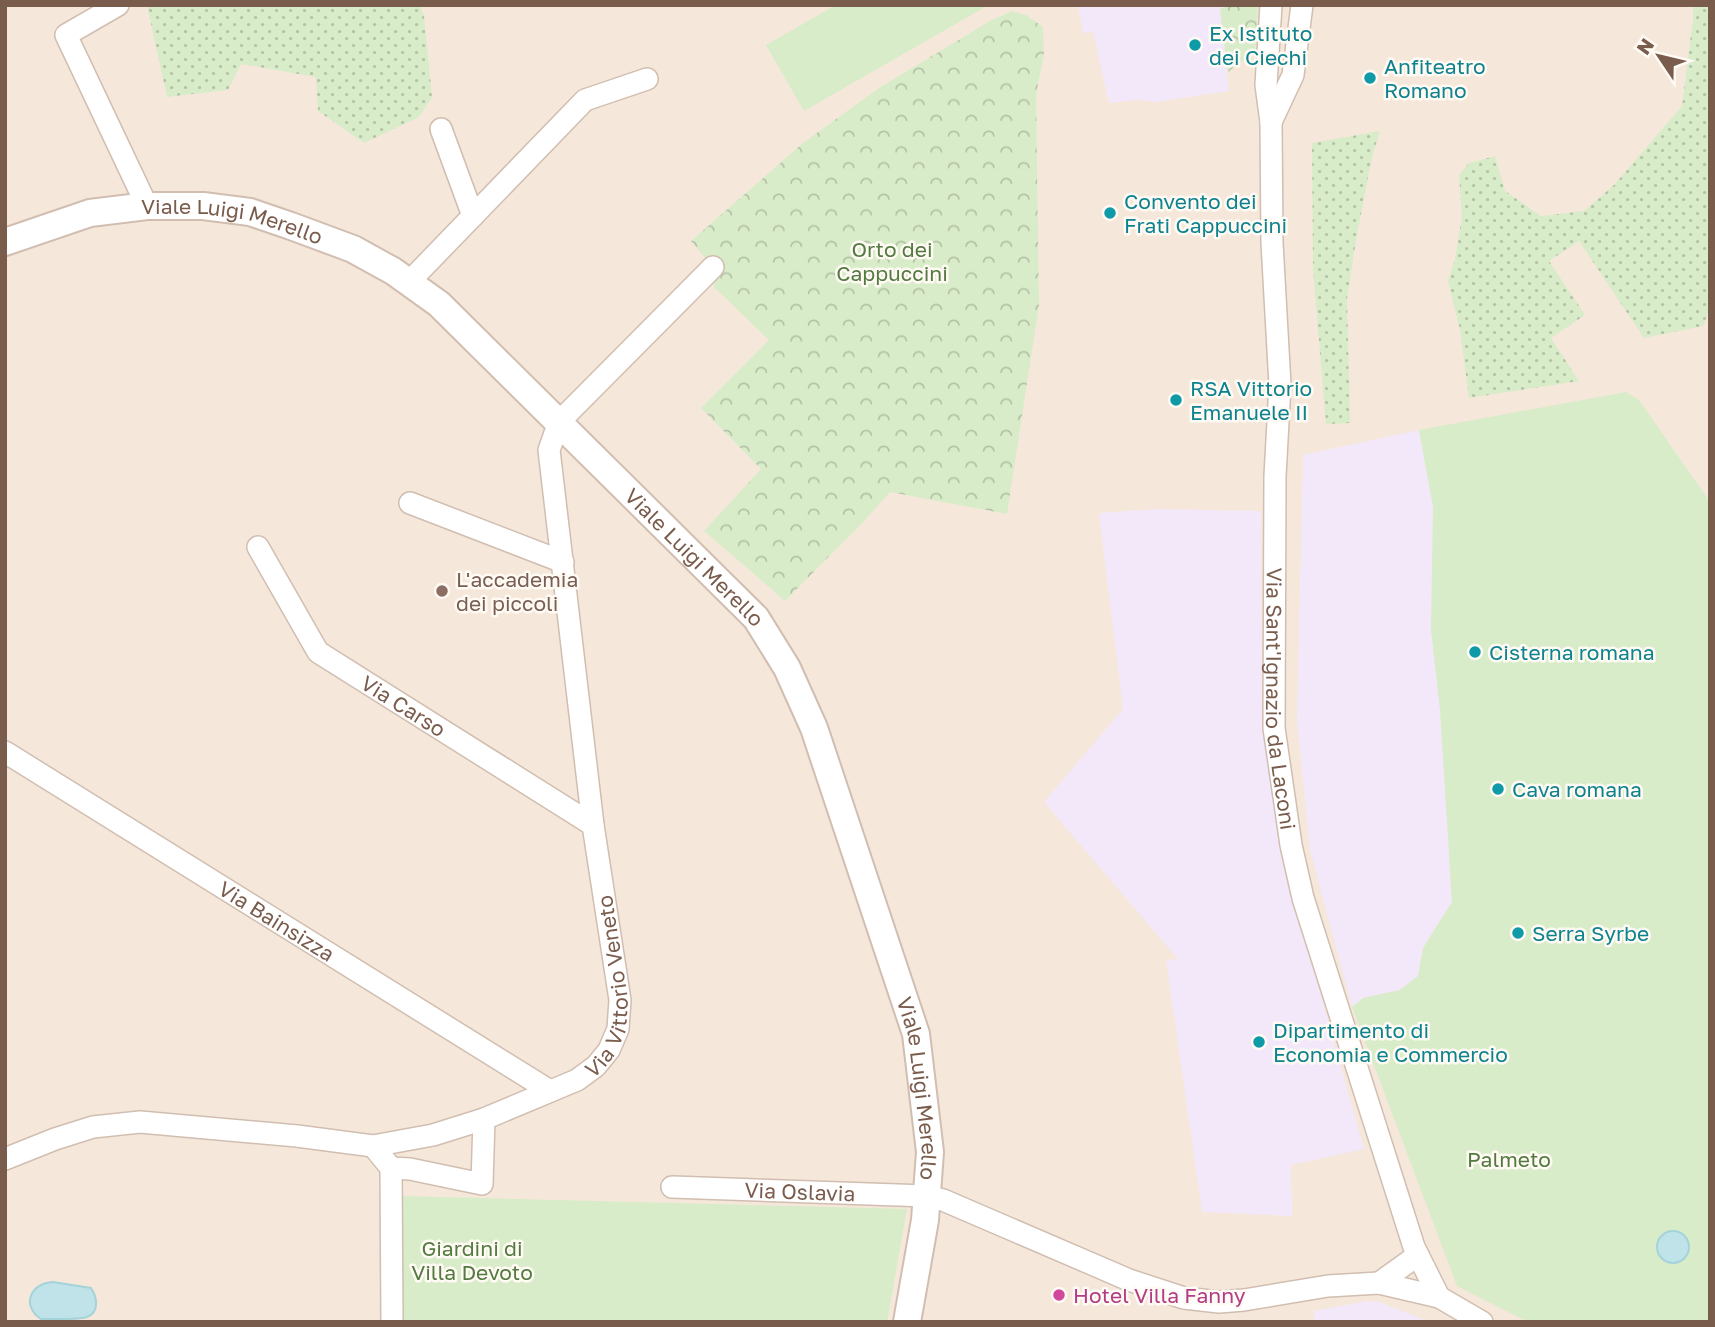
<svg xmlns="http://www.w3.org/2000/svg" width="1715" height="1327" font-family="'Golos Text',sans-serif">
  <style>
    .residential { fill: #f5e8da }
    .education { fill: #f3e8fa }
    .grass { fill: url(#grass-dots) }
    .park { fill: url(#park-crowns) }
    .garden { fill: #d8ecc9 }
    .water { fill: #bfe3e8; stroke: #a5d3da; stroke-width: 2 }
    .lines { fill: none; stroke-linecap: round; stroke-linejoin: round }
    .minor-casing { stroke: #d1beb0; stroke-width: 24 }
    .tertiary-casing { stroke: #d1beb0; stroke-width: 30 }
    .minor { stroke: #fff; stroke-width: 21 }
    .tertiary { stroke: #fff; stroke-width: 26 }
    .culture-dot { fill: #0f9aa8; stroke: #fffaf3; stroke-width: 2.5 }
    .education-dot { fill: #8d6e63; stroke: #fffaf3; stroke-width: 2.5 }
    .hotel-dot { fill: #d1479c; stroke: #fffaf3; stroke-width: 2.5 }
    .labels { text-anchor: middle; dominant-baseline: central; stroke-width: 5; stroke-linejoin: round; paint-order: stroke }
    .culture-label { font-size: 21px; fill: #0d838f; stroke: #fffaf3; text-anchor: start }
    .street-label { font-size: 21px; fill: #7a5c4d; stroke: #fffaf3 }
    .park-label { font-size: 21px; fill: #537a41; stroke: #fffaf3 }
    .education-label { font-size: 21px; fill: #785e54; stroke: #fffaf3; text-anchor: start }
    .hotel-label { font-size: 21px; fill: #b23c85; stroke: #fffaf3; text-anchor: start }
  </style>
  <defs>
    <pattern id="grass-dots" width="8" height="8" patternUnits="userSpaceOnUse" patternTransform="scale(1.75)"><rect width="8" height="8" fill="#d8ecc9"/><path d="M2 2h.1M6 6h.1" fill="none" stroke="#b4c2a5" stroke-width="1.8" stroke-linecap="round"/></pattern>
    <pattern id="park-crowns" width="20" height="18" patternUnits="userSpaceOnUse" patternTransform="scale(1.75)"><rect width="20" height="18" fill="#d8ecc9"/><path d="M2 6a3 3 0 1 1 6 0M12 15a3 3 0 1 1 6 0" fill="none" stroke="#b4c2a5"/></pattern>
  </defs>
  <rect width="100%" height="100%" fill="#fdf6ec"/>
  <rect class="residential" x="5" y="5" width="1705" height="1317"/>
  <g class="education">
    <polygon points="1078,5 1223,5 1223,8 1220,9 1229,91 1156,102 1137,100 1109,103 1093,32 1083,33"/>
    <polygon points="1419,430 1433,507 1431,630 1440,709 1452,902 1423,948 1418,976 1400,990 1363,998 1352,1007 1310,850 1297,721 1303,455"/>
    <polygon points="1158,509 1261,511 1262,695 1289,881 1364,1149 1291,1165 1292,1216 1202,1212 1166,960 1178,959 1044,802 1123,709 1099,513"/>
    <polygon points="1368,1301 1379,1302 1430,1322 1314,1322 1314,1311"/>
  </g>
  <g class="grass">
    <polygon points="147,5 420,5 424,16 432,97 419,117 364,143 318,111 316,77 241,64 228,90 167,97"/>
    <polygon points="1693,5 1710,5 1710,309 1703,326 1644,338 1579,241 1549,261 1585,315 1551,338 1579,381 1469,398 1460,330 1448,281 1455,259 1462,217 1459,175 1469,163 1495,156 1505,191 1541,216 1584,211 1614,185 1682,106 1693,19"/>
    <polygon points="1380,131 1372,157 1356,240 1347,299 1350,423 1326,424 1313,269 1312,143"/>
  </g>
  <g class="park">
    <polygon points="1223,5 1258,5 1255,51 1228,72 1220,9 1223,8"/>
    <polygon points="1012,11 1026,15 1043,27 1044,55 1036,94 1039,305 1007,514 890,492 864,521 785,601 704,531 761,469 701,408 769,340 714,287 713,267 691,241 803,143 879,88 990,21"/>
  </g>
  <g class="garden">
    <polygon points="836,5 987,5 987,6 804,111 766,45"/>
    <polygon points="1626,392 1639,400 1710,502 1710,1322 1528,1322 1457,1286 1352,1007 1363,998 1400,990 1418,976 1423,948 1452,902 1440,709 1431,630 1433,507 1419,430"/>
    <polygon points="403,1196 907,1209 887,1322 400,1322"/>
  </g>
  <g class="water">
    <circle cx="1673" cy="1247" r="16"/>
    <path d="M53 1282 91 1288C97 1297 100 1312 87 1317 78 1320 52 1319 41 1319 21 1306 30 1283 53 1282Z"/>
  </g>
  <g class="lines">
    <g class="minor-casing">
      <g id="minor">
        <polyline points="118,5 66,35 147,206"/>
        <path id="s1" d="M1271 5 1266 85 1271 122 1272 243 1280 385 1275 476 1274 728 1291 845 1303 898 1414 1247 1439 1297 1482 1322"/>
        <polyline points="1271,122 1293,75 1302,5"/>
        <polyline points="441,129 473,216"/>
        <polyline points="409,282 585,100 647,79"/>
        <polyline points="410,503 563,562"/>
        <path id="s2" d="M258 547 318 652 593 825"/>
        <path id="s3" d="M5 752 550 1091"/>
        <polyline points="373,1146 391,1168 392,1322"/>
        <path id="s4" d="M5 1159 55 1139 93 1127 140 1122 297 1136 373 1146 433 1135 484 1119 577 1080 596 1066 609 1050 618 1029 620 1000 593 825 549 450 559 422 713 267"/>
        <polyline points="391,1168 410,1169 482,1184 484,1119"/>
        <path id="s5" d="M672 1187 926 1196 943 1200 1129 1280 1184 1298 1219 1302 1244 1300 1328 1286 1379 1283 1439 1297"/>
        <polyline points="1379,1283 1418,1255"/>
      </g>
    </g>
    <g class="tertiary-casing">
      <g id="tertiary">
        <path id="s6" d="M5 242 90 213 147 206H203L250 212 291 226 353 249 393 271 439 304 756 618 787 668 814 728 916 1034 930 1152 925 1220 907 1322"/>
      </g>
    </g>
    <use href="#minor" class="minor"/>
    <use href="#tertiary" class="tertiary"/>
  </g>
  <g class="culture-dot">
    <circle cx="1195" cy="45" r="7"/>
    <circle cx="1370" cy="78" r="7"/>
    <circle cx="1110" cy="213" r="7"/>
    <circle cx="1176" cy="400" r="7"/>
    <circle cx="1475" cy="652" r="7"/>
    <circle cx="1498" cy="789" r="7"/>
    <circle cx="1518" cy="933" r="7"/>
    <circle cx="1259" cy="1042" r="7"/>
  </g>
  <circle class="education-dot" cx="442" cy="591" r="7"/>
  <circle class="hotel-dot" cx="1059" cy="1295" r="7"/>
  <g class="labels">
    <g class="culture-label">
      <text x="1209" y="33">Ex Istituto<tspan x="1209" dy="24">dei Ciechi</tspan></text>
      <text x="1384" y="66">Anfiteatro<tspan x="1384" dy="24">Romano</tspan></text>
      <text x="1124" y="201">Convento dei<tspan x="1124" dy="24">Frati Cappuccini</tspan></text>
      <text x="1190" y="388">RSA Vittorio<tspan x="1190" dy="24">Emanuele II</tspan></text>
      <text x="1489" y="652">Cisterna romana</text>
      <text x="1512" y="789">Cava romana</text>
      <text x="1532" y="933">Serra Syrbe</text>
      <text x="1273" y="1030">Dipartimento di<tspan x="1273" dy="24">Economia e Commercio</tspan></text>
    </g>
    <g class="street-label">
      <text stroke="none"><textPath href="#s6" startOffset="234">Viale Luigi Merello</textPath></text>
      <text stroke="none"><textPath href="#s6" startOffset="822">Viale Luigi Merello</textPath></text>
      <text stroke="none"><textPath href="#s1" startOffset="695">Via Sant'Ignazio da Laconi</textPath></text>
      <text stroke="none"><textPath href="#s2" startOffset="222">Via Carso</textPath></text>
      <text stroke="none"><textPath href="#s3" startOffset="320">Via Bainsizza</textPath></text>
      <text stroke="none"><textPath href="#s4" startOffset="698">Via Vittorio Veneto</textPath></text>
      <text stroke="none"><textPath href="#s6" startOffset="1410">Viale Luigi Merello</textPath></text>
      <text stroke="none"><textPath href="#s5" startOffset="128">Via Oslavia</textPath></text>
    </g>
    <g class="park-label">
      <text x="892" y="249">Orto dei<tspan x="892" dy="24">Cappuccini</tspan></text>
      <text x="1509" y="1159">Palmeto</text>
      <text x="472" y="1248">Giardini di<tspan x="472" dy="24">Villa Devoto</tspan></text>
    </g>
    <g class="education-label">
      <text x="456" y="579">L'accademia<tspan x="456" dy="24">dei piccoli</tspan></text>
    </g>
    <g class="hotel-label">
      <text x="1073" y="1295">Hotel Villa Fanny</text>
    </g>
  </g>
  <rect width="1715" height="1327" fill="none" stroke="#7a5c4d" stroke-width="14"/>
  <g transform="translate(1659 56) rotate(305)" stroke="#fffaf3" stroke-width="5" paint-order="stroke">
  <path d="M0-5L12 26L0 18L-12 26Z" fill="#7a5c4d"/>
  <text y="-10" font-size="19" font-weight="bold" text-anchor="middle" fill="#7a5c4d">N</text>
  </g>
</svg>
